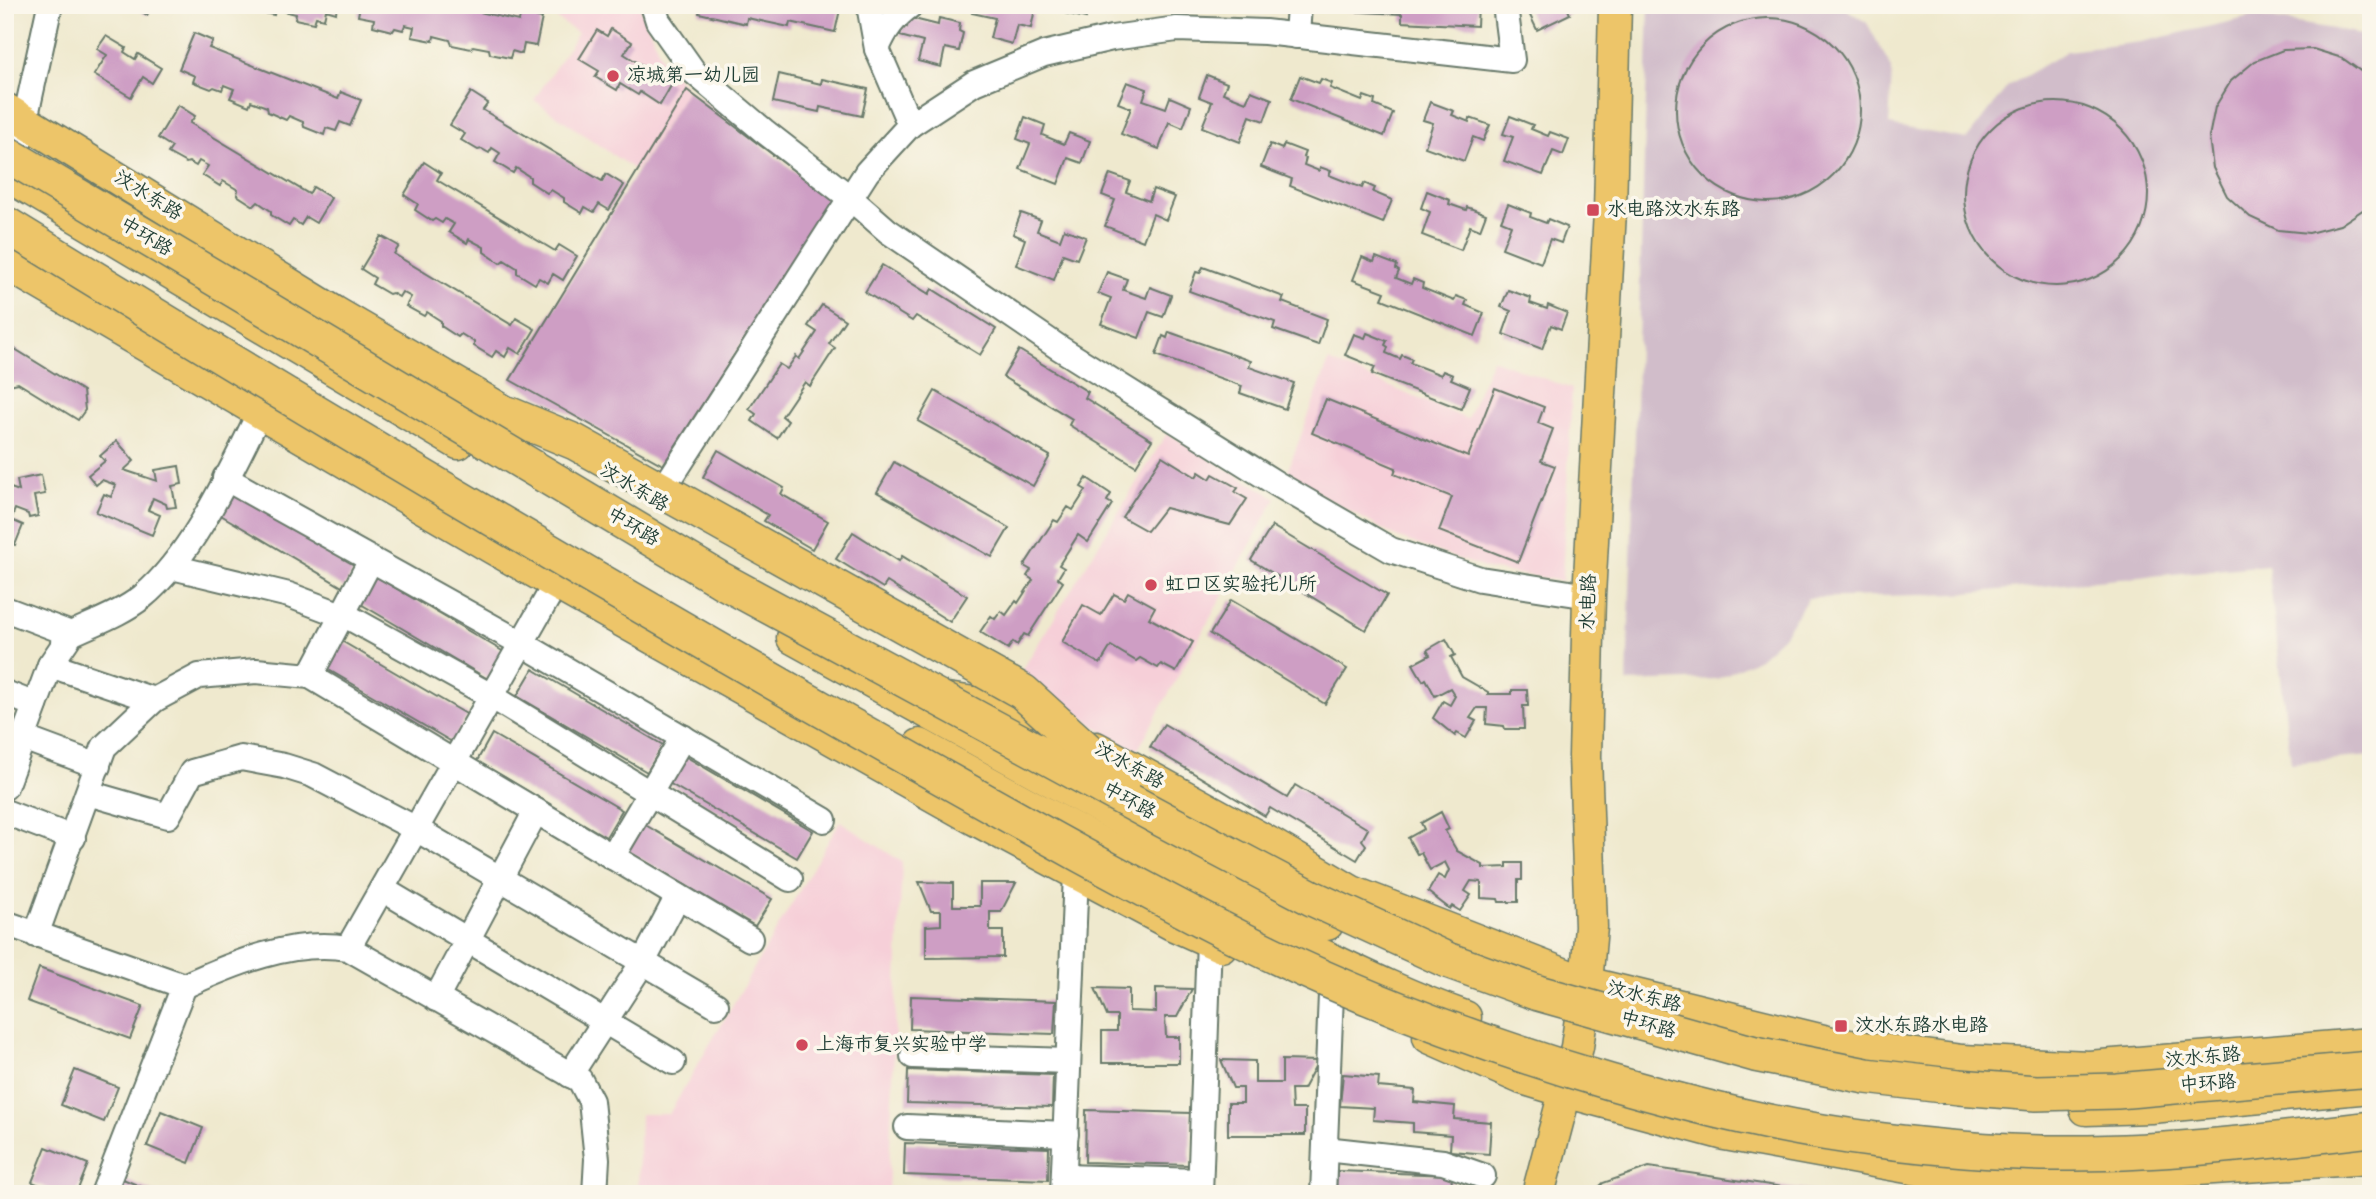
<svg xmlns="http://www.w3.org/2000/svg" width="2376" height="1199" font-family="Kalam,'LXGW WenKai TC',sans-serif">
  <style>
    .built { fill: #f6cfd8 }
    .industrial { fill: #d1bdca }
    .building { fill: #ce9ec4 }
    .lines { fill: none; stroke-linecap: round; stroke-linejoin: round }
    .minor-casing { stroke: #68796a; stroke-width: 28 }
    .major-casing { stroke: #68796a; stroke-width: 35 }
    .highway-casing { stroke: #68796a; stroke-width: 38 }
    .minor { stroke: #fff; stroke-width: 24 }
    .major { stroke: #edc569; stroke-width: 32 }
    .highway { stroke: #edc569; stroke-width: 35 }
    .highway-bridge-casing { stroke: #68796a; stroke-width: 38; stroke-linecap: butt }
    .highway-bridge { stroke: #edc569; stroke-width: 35 }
    .poi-dot { fill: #d1495b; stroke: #fbf7ec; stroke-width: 2.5 }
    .labels { text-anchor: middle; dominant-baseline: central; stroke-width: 7; stroke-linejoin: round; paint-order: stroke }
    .poi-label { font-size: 19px; fill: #1f3d34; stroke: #fbf7ec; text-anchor: start }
    .street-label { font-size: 19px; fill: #1f3d34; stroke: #fbf7ec }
  </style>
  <rect width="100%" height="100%" fill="#fbf7ec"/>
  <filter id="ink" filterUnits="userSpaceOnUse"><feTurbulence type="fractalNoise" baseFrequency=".0143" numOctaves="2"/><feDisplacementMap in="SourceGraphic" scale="14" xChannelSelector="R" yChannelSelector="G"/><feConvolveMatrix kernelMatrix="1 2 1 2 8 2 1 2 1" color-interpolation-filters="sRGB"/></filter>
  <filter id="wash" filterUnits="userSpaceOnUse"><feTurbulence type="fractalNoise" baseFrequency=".00686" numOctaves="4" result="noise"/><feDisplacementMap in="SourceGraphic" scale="28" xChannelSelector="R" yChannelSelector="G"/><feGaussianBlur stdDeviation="1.57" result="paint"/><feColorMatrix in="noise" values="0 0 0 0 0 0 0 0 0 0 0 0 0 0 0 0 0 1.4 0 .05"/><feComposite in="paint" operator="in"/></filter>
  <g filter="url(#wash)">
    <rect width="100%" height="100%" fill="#efe9ce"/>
    <g class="built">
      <polygon points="536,5 639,5 663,61 687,90 636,171 534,100 578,33"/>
      <polygon points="1492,359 1572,389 1562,581 1487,569 1396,537 1286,475 1329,361 1467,419"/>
      <polygon points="1167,433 1276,498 1135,755 1021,672"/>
      <polygon points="840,821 902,862 888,1194 638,1194 640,1114 669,1114"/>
    </g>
    <polygon class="industrial" points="1649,5 1840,5 1867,23 1892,69 1889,125 1967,139 2008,86 2067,51 2141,42 2255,16 2351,32 2371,40 2371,756 2291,763 2268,565 1956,594 1808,598 1783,636 1759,658 1717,679 1627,682"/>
    <g id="blocks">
      <g class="building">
        <polygon points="131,5 153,5 147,15"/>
        <polygon points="254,5 337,5 336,13 326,10 324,19 316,17 314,23 295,19 296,14 275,9 274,15 253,11"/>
        <polygon points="360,5 449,5 519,21 521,13 542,18 536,46 524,44 522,54 512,51 510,58 490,54 489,49 473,46 471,49 452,45 450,40 434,36 433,41 412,37 414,27 405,25 403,30 395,28 393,31 373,26 374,19 358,16"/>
        <polygon points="701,5 841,5 835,32 790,22 789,27 747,18 746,24 699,13"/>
        <polygon points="974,5 1031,5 1030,8 1035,9 1031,28 1017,25 1012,44 990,38 995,18 972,13"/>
        <polygon points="1066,5 1089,5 1086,18 1064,13"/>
        <polygon points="1324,5 1478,5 1477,26 1402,22 1402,14 1324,10"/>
        <polygon points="1525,5 1566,5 1570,14 1537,30"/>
        <polygon points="910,18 938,25 939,18 960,23 959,31 963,33 959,51 945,48 941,67 918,61 923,42 900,36 903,25 907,27"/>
        <circle cx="1768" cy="110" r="92"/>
        <polygon points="611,29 632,42 624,54 672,84 660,105 640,92 638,95 620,84 617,90 595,77 599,71 579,59 597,30 607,36"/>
        <polygon points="194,33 213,41 209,48 338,99 341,92 361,100 350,126 340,122 336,131 326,128 324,135 304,127 303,122 289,116 286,120 268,112 267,107 251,101 249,106 230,98 234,89 224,85 222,90 214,87 211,89 193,82 195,76 179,69"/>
        <polygon points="106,36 126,48 124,52 135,59 138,54 161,68 152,83 143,77 131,97 94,75 107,55 97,49"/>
        <polygon points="2313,49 2342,58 2366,75 2371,81 2371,200 2364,209 2340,225 2309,233 2278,230 2250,217 2227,196 2213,168 2209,137 2215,107 2231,81 2255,61 2283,50"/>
        <polygon points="779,74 821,84 822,79 868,89 862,116 820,107 819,112 773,102"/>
        <polygon points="1207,75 1227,83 1223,93 1246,102 1251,91 1272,99 1264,121 1250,116 1240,142 1202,127 1212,102 1199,97"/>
        <polygon points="1300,76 1319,83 1321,79 1332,83 1330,88 1362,101 1364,96 1375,100 1374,105 1393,113 1384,136 1291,99"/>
        <polygon points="1127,82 1147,89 1143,100 1166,108 1170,97 1191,106 1183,128 1169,122 1159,149 1121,134 1131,108 1118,103"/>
        <polygon points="687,90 834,201 663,465 510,380"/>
        <polygon points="471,92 488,103 483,110 602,181 606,174 624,185 609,210 599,204 594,212 585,207 582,213 564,202 564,198 551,190 547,193 530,182 530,177 516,168 513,173 495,162 500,153 492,148 489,153 482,149 478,150 461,140 465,134 450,125"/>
        <polygon points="1430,102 1454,111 1452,115 1469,122 1470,118 1490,125 1483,141 1473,137 1464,161 1425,147 1433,123 1423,120"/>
        <circle cx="2056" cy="194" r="92"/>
        <polygon points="178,105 195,116 190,123 309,194 313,187 331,198 316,223 306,217 301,225 293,220 289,226 271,215 271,211 258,202 254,206 237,195 238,190 223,181 220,186 202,175 208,166 199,161 196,166 189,162 186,163 168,153 172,147 158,138"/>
        <polygon points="1510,116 1533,125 1531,129 1548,136 1550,132 1569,139 1563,155 1553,151 1543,175 1504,161 1513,137 1503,134"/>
        <polygon points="1025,117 1045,125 1042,135 1064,144 1069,133 1090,141 1082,163 1068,158 1058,184 1020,169 1030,144 1017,139"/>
        <polygon points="1270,144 1282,149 1284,144 1305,152 1303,157 1306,158 1304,165 1319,171 1320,167 1331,171 1329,175 1362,188 1364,183 1375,188 1373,192 1392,200 1383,223 1290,186 1292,179 1261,167"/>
        <polygon points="424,162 441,173 437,180 555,251 559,245 577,256 563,280 553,274 548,283 539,278 535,284 517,273 517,268 504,260 500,263 484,252 484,247 469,239 467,243 449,232 454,224 445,219 442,223 435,219 432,221 415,210 418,204 404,195"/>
        <polygon points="1110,174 1130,181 1126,192 1149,201 1153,189 1175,197 1166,220 1153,214 1143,241 1105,226 1115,200 1102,195"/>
        <polygon points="1427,191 1450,200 1449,204 1466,210 1467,207 1486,214 1480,230 1470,226 1461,250 1422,235 1430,212 1421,208"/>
        <polygon points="1508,204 1531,213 1530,217 1546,223 1548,219 1567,227 1561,243 1550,239 1541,263 1502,248 1511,225 1501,221"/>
        <polygon points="1021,213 1041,220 1037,231 1060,240 1064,229 1086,237 1077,259 1063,254 1054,280 1016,265 1025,239 1013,234"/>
        <polygon points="381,236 399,246 394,254 512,325 516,318 535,329 520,354 510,348 505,357 496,351 492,357 474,346 474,342 461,334 458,337 441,326 441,321 427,312 424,316 406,306 411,297 402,292 399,297 392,293 389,294 372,284 375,278 361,269"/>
        <polygon points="1362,257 1374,262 1376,257 1397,265 1396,269 1399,271 1396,278 1411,284 1413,279 1423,283 1422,288 1454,301 1456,296 1467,300 1465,305 1484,313 1475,336 1382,299 1385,292 1353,280"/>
        <polygon points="882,265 929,294 932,289 996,329 980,355 916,316 912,321 865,292"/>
        <polygon points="1203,267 1284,297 1282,302 1327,319 1318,345 1273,329 1275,322 1189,291 1196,272 1200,273"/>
        <polygon points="1107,272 1127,279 1123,290 1146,298 1150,287 1171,295 1163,317 1149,312 1139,338 1101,324 1111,298 1098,293"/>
        <polygon points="1508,290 1531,298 1530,303 1547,309 1548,305 1567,313 1561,329 1551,325 1542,349 1503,334 1511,311 1501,307"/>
        <polygon points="822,305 845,320 829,344 835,348 810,386 805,382 782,416 788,421 777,438 752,421 756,414 749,409 779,364 787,369 796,356 799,359 817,332 808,326"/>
        <polygon points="1169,332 1251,361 1249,367 1294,383 1285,409 1240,393 1242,386 1156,355 1163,336 1167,338"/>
        <polygon points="1367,333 1387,341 1385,345 1388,347 1386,353 1400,359 1402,355 1412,359 1410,363 1441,375 1443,371 1453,375 1451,379 1470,387 1461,409 1372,374 1375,367 1345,355 1354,334 1365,338"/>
        <polygon points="5,346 10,346 83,391 85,410 78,420 18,383 5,386"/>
        <polygon points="1019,350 1088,392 1085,398 1152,440 1136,466 1069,425 1072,419 1003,377"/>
        <polygon points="1495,388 1544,407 1538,423 1553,429 1541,461 1555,466 1518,562 1439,531 1452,497 1394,474 1396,468 1312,433 1326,399 1468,457"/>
        <polygon points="935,391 1050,456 1033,486 918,421"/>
        <polygon points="117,441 134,461 124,470 157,481 155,470 179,466 182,484 172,486 176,507 167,508 166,504 153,498 148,510 160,515 152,535 96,512 104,494 111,497 116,485 102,480 96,485 88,475 105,461 100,456"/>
        <polygon points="718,450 784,488 781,494 828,521 812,549 764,521 768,515 703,477"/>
        <polygon points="1162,456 1196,477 1199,472 1210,479 1213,474 1238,488 1235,492 1247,499 1230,525 1165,508 1147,531 1122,517"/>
        <polygon points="894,462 1009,528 992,557 877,492"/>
        <polygon points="41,475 45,494 34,496 38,516 29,518 28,514 15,509 11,520 23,525 15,545 5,541 5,486 19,491 17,480"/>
        <polygon points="1087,478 1111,494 1107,501 1112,504 1088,542 1078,535 1059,565 1064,568 1058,578 1063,582 1028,636 1024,634 1017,645 1013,642 1008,649 980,632 991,616 995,619 1001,611 1006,615 1016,601 1018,603 1033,580 1027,576 1031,570 1024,566 1054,520 1058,522 1068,507 1073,510 1086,490 1081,487"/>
        <polygon points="230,484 360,560 344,588 214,511"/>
        <polygon points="1272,526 1387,595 1366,630 1251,560"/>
        <polygon points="853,532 899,561 902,556 967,596 950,622 887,582 883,588 836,559"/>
        <polygon points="375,576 504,652 488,679 359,603"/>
        <polygon points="1128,592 1155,607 1149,618 1193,642 1176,672 1161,664 1158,668 1140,658 1136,661 1111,646 1100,664 1062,642 1083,605 1101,615 1114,594 1124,599"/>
        <polygon points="1231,600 1347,669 1325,704 1210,634"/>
        <polygon points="338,639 468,715 452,742 322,666"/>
        <polygon points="1446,639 1455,655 1451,657 1462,677 1488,692 1488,694 1512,694 1512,690 1527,690 1528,706 1523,706 1524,729 1505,729 1504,726 1486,724 1487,708 1477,708 1470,718 1476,721 1466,738 1457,733 1455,736 1433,718 1443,701 1450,705 1455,696 1450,688 1435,696 1426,679 1423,681 1413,664 1430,655 1427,650"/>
        <polygon points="533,669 663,745 647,772 517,696"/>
        <polygon points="1164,724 1287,798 1295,785 1368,829 1362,840 1366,845 1357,860 1270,808 1265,816 1150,747"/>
        <polygon points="492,734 622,810 606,837 477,761"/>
        <polygon points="683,755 813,831 797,858 667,782"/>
        <polygon points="1441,812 1449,829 1445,831 1457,851 1483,865 1483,868 1507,867 1507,863 1522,863 1522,880 1518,880 1518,902 1499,902 1498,899 1481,898 1481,882 1471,881 1465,891 1471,895 1460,911 1452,906 1450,909 1428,892 1438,875 1445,879 1449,870 1445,862 1430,870 1421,853 1417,854 1408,838 1424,829 1421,823"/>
        <polygon points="642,823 772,899 755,926 626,850"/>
        <polygon points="919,882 953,883 953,906 980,906 980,883 1016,883 1001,912 990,912 990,931 1003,931 1003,957 926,958 926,926 941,925 941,911 931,911"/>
        <polygon points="39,968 143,1006 130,1039 27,1001"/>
        <polygon points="1095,988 1129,989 1129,1011 1156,1012 1156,988 1192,989 1177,1017 1165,1017 1166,1037 1179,1037 1179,1063 1102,1063 1102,1031 1117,1031 1117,1016 1107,1016"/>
        <polygon points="911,996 1056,1001 1054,1034 910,1029"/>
        <polygon points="1221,1060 1255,1061 1255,1083 1282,1083 1282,1060 1318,1061 1303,1089 1291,1089 1292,1109 1305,1109 1305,1135 1228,1135 1228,1103 1243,1103 1243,1088 1233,1088"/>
        <polygon points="75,1070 118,1087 104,1122 61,1105"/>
        <polygon points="908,1070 1053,1075 1052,1107 907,1103"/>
        <polygon points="1343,1074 1379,1077 1378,1087 1415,1090 1414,1102 1455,1106 1454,1119 1491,1122 1489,1154 1450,1151 1451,1135 1413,1132 1413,1123 1373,1120 1374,1108 1340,1106"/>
        <polygon points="1086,1110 1191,1113 1190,1165 1085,1162"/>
        <polygon points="161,1111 203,1128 189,1163 147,1146"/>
        <polygon points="905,1143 1049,1148 1048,1180 904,1175"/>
        <polygon points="46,1147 88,1164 76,1194 62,1194 32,1182"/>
        <polygon points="1649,1167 1816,1192 1816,1194 1592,1194 1603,1183"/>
        <polygon points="1337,1171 1452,1175 1451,1194 1336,1194"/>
        <polygon points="123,1179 158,1194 116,1194"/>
      </g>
    </g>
  </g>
  <g filter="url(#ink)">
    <use href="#blocks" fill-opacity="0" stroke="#68796a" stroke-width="2"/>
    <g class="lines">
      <g class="minor-casing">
        <g id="minor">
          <polyline points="653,5 658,21 694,72 764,131 849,197 888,231 1058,347 1277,484 1391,550 1480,579 1589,596"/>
          <polyline points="869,5 877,49"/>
          <polyline points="1297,36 1299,5"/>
          <path d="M910 125 877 49C885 30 894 17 911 5"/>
          <polyline points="12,172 25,120 50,5"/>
          <polyline points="225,478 521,643 824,820"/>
          <polyline points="670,479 867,172 910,125 974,83 1044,54 1112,38 1177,29 1265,32 1512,60 1505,5"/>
          <polyline points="172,567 289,595 352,619 491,696 790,879"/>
          <polyline points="556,583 348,948 580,1080 591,1101 597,1159 595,1194"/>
          <path d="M5 609 71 634C94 623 122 613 142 597 193 555 230 472 260 412"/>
          <polyline points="50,665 154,700"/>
          <polyline points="310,676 371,560"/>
          <polyline points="5,693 35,705"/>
          <polyline points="23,738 98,766"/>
          <polyline points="5,787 50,665 71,634"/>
          <polyline points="88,793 168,816 192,772 241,758 284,766 313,775 416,829 716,1005"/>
          <polyline points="5,812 73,838"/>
          <polyline points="612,857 683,737"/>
          <polyline points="382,889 673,1062"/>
          <path d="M5 923 184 986C234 963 292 939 348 948"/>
          <polyline points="36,935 104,747 154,700 199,676 256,671 310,676 750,939"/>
          <polyline points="436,999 536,811"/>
          <polyline points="913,1056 1068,1061"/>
          <polyline points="570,1075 643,962 678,896"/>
          <polyline points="907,1127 1066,1134"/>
          <polyline points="1325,1149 1443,1162 1483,1176"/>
          <polyline points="1064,1177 1200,1181"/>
          <polyline points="103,1194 184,986"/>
          <polyline points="1063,1194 1076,873"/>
          <polyline points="1200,1194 1209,940"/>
          <polyline points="1323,1194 1331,994"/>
        </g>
      </g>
      <g class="major-casing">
        <g id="major">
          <polyline points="5,109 334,312 531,427"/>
          <polyline points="5,174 458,443"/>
          <polyline points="5,263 493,548 975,819 1172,924 1221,946"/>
          <polyline points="793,638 1201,863 1327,924"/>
          <polyline points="947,699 1028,711"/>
          <path d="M920 745C1047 815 1174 885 1305 947 1357 972 1410 998 1465 1017"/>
          <polyline points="1096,748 1269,843 1352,892 1586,983 1836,1044 1962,1061 2089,1067 2371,1044"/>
          <polyline points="1429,1037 1522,1078 1565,1091 1725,1134 1935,1172 2074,1177 2371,1158"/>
          <polyline points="2086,1109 2151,1107 2371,1087"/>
          <polyline points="1538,1194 1577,1047 1586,983 1591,927 1585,756 1589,596 1610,211 1615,5"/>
        </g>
      </g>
      <g class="highway-casing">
        <polyline id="highway" points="510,415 575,442 672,496"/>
      </g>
      <use href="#minor" class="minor"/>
      <use href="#major" class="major"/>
      <use href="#highway" class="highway"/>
      <g class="highway-bridge-casing">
        <g id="highway-bridge">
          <polyline points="5,153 721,580 1164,820 1312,898 1447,960 1538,993 1755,1054 1866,1076 1959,1087 2036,1093 2117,1091 2371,1069"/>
          <path d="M5 224C283 395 562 562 846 723 986 802 1125 882 1269 953 1379 1006 1494 1048 1610 1082 1698 1107 1786 1129 1877 1140 1941 1148 2008 1154 2072 1153 2172 1153 2271 1141 2371 1129"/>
          <polyline points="672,496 1023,692 1122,782"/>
        </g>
      </g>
      <use href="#highway-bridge" class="highway-bridge"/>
    </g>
  </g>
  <g class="poi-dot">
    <circle cx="613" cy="76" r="7"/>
    <rect x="1586" y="203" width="14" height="14" rx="3.5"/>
    <circle cx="1151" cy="585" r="7"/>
    <rect x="1834" y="1019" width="14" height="14" rx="3.5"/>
    <circle cx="802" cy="1045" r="7"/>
  </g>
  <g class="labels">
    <g class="poi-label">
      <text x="627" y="76">凉城第一幼儿园</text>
      <text x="1607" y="210">水电路汶水东路</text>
      <text x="1165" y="585">虹口区实验托儿所</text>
      <text x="1855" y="1026">汶水东路水电路</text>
      <text x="816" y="1045">上海市复兴实验中学</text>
    </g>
    <g class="street-label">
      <text transform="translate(148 196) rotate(32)">汶水东路</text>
      <text transform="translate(146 237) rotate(31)">中环路</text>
      <text transform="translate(634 488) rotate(31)">汶水东路</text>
      <text transform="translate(633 527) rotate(31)">中环路</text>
      <text transform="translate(1589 602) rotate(-88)">水电路</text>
      <text transform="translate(1129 766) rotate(29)">汶水东路</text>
      <text transform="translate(1129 801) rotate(29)">中环路</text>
      <text transform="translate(1644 997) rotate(14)">汶水东路</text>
      <text transform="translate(1648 1025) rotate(16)">中环路</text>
      <text transform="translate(2203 1058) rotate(-5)">汶水东路</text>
      <text transform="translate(2208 1084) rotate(-4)">中环路</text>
    </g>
  </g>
  <rect width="2376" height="1199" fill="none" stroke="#fbf7ec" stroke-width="28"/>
</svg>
